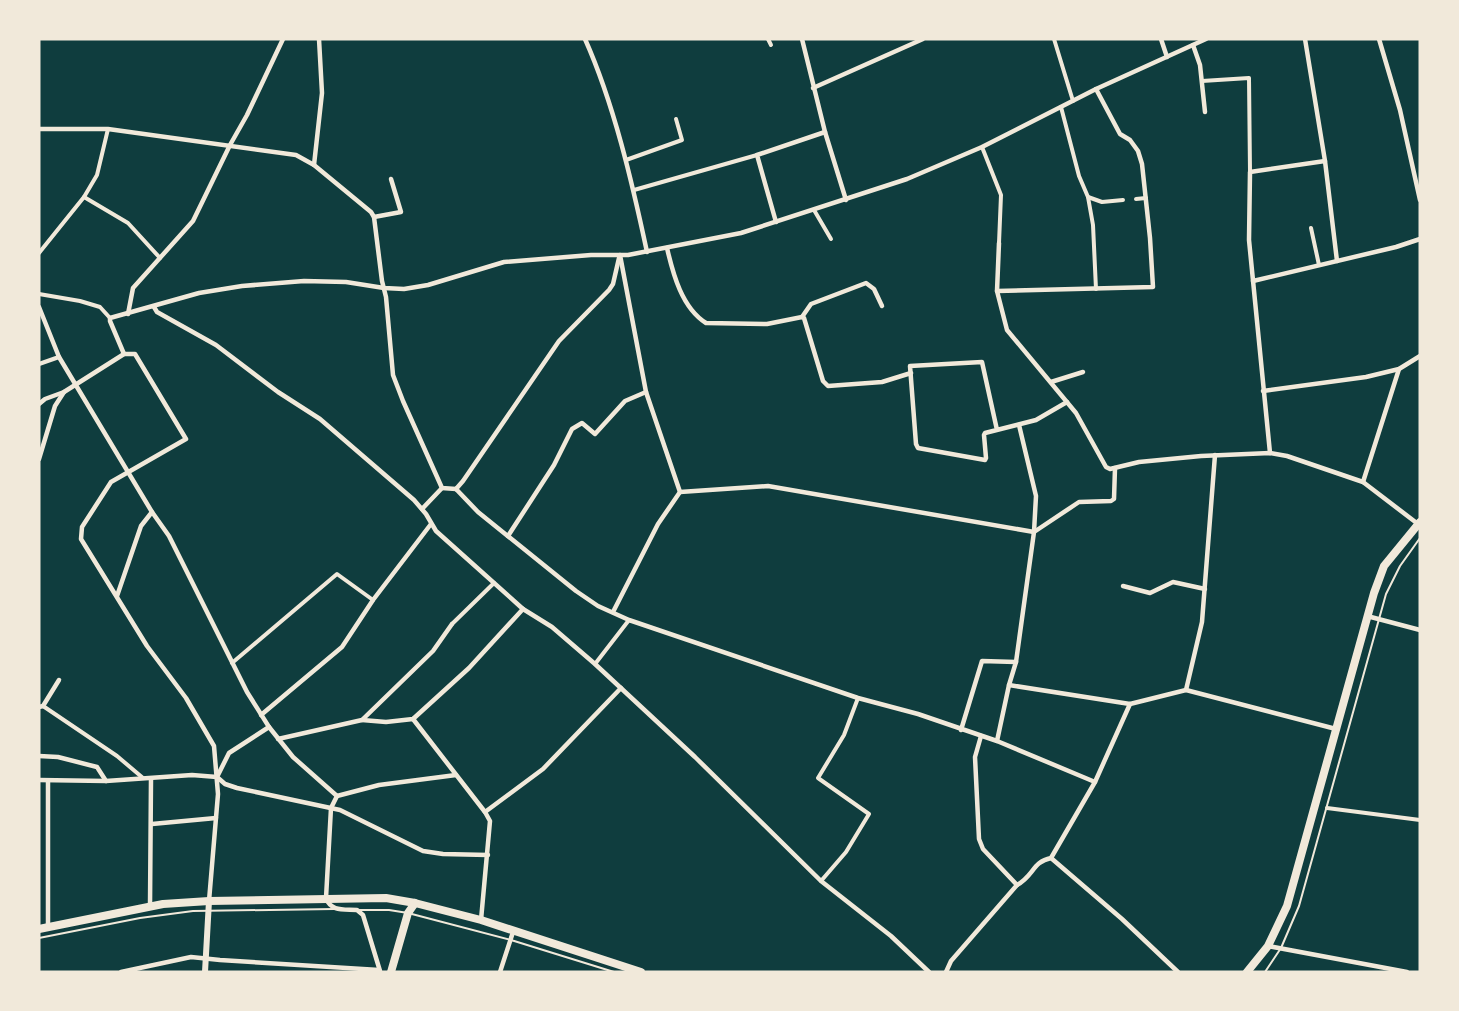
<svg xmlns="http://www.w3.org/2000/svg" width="1459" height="1011" font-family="Commissioner,sans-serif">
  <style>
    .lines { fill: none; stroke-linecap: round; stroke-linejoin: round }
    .service { stroke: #f1e9da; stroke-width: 2 }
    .pedestrian { stroke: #f1e9da; stroke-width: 4 }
    .minor { stroke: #f1e9da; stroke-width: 4.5 }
    .tertiary { stroke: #f1e9da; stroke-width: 6 }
    .primary { stroke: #f1e9da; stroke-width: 8 }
  </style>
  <rect width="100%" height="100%" fill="#0f3d3e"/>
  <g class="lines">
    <g class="service">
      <polyline points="358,910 389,910 408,913 511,940 614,972"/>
      <polyline points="39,938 140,918 193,911 334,909"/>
      <polyline points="1265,972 1281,948 1299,906 1386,594 1400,566 1420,538"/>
    </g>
    <g class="pedestrian">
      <polyline points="768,39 771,45"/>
      <polyline points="1054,39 1073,101"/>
      <polyline points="1202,81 1249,78 1250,172"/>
      <polyline points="1061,107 1079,176 1088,197 1093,225 1096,289"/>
      <polyline points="982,147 1001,195 999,243"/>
      <polyline points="626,160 682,140 676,119"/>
      <polyline points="634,190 757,155"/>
      <polyline points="84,197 128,223 160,258"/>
      <polyline points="1088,197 1102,202 1123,200"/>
      <polyline points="1136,199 1146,198"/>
      <polyline points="814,210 831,239"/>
      <polyline points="1311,228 1319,265"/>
      <polyline points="39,253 84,197 97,175 108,129"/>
      <polyline points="39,294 80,301 100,307 110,318"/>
      <polyline points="452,624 494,583"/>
      <polyline points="232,663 337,574 373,600"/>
      <polyline points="595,664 629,620"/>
      <polyline points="43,706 117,756 143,778"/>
      <polyline points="1327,808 1420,820"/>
      <polyline points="821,881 846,852 869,814 818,778 844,735 858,698"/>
    </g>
    <g class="minor">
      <path d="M585 39C614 104 632 182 647 252"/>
      <polyline points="802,39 825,132 846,200"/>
      <polyline points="1161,39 1167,57"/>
      <polyline points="1305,39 1325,161 1337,261"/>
      <polyline points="1379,39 1400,110 1420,200"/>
      <polyline points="1193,45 1200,65 1205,112"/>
      <polyline points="813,88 923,39"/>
      <polyline points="39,129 108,129 296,155 314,165 371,212 374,217 382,281 386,297 393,375 403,401 442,488 456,489"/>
      <polyline points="314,165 322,93 319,39"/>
      <polyline points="374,217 401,212 391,179"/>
      <polyline points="776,222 757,155 825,132"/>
      <polyline points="999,243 997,291 1007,330 1076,413 1106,467 1110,469 1139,462 1201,456 1270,453 1287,456 1363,482 1418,524"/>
      <path d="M667 248C673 274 682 308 706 323L767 324 802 317 804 318 823 381 828 386 882 382 911 373"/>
      <polyline points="1253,281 1396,247 1420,239"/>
      <polyline points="997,291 1153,287 1150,238 1142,164 1138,151 1130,140 1120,134 1096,89"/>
      <polyline points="39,307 59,357 152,512 169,536 247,692 269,727 293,757 337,796"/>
      <polyline points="154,307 157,312 216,345 278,392 320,419 414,500 426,514 436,531 523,609 552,627 595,664 695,757 821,881 891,936 929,972"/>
      <polyline points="128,314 133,288 193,221 230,145 247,115 283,39"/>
      <polyline points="802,317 811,304 866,283 874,289 882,306"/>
      <polyline points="124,354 110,321 110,318 199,293 242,286 304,281 346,282 384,288 404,289 428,285 504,262 591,255 628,255 741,233 907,179 982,147 1096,89 1206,39"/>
      <polyline points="39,364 59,357"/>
      <polyline points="1051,382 1083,372"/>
      <polyline points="1263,391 1366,377 1399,369 1420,356"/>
      <polyline points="39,404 45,399 64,392 124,354 135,354 186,439 111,482 82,527 81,539 147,646 186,698 214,746 218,794 209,901"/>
      <polyline points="997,430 982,362 910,366 916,444 918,448 985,460 986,458 984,435 985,433 1036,420 1067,402"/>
      <polyline points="1270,453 1249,240 1250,172 1325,161"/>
      <polyline points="39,459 55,406 64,392"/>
      <polyline points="1363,482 1399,369"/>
      <polyline points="456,489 478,512 576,591 598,606 629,620 858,698 918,714 997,741 1009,685 1016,662 982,661 961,730"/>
      <polyline points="456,489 463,481 559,341 609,290 613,284 619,258"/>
      <polyline points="680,492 768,486 1034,532 1079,502 1111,501 1114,499 1115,468"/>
      <polyline points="422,509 442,488"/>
      <polyline points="508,536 554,465 572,429 582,423 595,434 625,401 646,392"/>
      <polyline points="1123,586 1150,593 1173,582 1205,589"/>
      <polyline points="117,596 141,526 152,512"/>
      <polyline points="613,612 658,524 680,492 646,392 620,255"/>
      <polyline points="1367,616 1420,630"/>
      <polyline points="1016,662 1034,532 1036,496 1019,425"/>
      <polyline points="1009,685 1130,704"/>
      <polyline points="1186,690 1202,622 1215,455"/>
      <polyline points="39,707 43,706 59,680"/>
      <polyline points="261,715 342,647 373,600 431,524"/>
      <polyline points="413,719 485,812 490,821 481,920"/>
      <polyline points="362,720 386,722 413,719 469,668 523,609"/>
      <polyline points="278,739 362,720 433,651 452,624"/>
      <polyline points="997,741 1095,782"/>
      <polyline points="39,756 58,757 97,767 106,781"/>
      <polyline points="218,775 229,753 269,727"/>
      <polyline points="217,777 225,784 237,788 340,810 423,851 443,854 488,855"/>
      <polyline points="39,780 106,781 192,775 217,777"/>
      <path d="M337 796 331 808 326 898C331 912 344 909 357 910L363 915 380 971"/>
      <polyline points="337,796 379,785 456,775"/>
      <polyline points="485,812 543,769 621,688"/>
      <polyline points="152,824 216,818"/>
      <polyline points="1051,858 1122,919 1178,972"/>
      <path d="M1017 885C1034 876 1032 862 1051 858L1095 782 1130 704 1186 690 1336 729"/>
      <polyline points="150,906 151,779"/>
      <polyline points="48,927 48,781"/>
      <polyline points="1268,946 1407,972"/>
      <polyline points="121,972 191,957 220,960 379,970"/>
      <polyline points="500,972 513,932"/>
      <polyline points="946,972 951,961 1017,885 983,849 979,839 975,757 981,736"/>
    </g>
    <polyline class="tertiary" points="205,972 209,901"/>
    <g class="primary">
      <polyline points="39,929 163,904 209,901 386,898 415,903 481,920 641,972"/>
      <polyline points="391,972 408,913 415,903"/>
      <polyline points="1247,972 1268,946 1287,906 1374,593 1384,566 1420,522"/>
    </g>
  </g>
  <rect width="1459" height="1011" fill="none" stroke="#f1e9da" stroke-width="81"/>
</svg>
